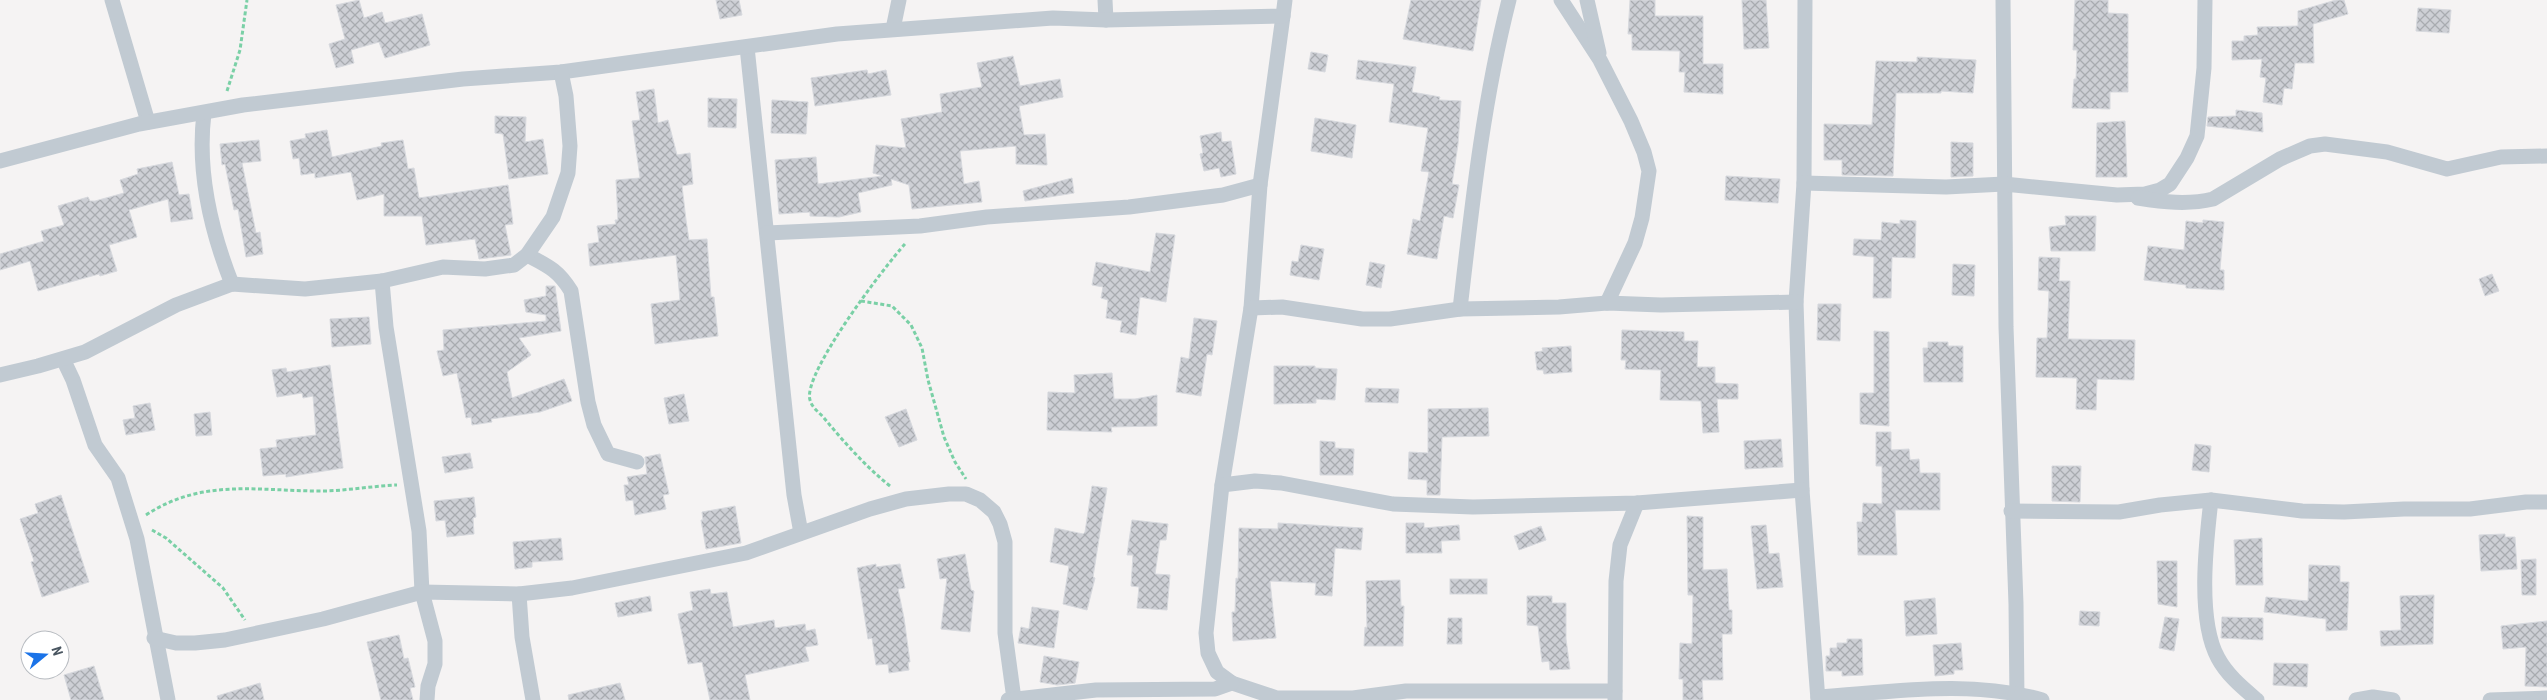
<svg xmlns="http://www.w3.org/2000/svg" width="2547" height="700" font-family="'Roboto Condensed',sans-serif">
  <style>
    .building { fill: url(#building-cross-hatch); stroke: #d7d9de }
    .lines { fill: none; stroke-linecap: round; stroke-linejoin: round }
    .path { stroke: #7ad0a6; stroke-width: 3; stroke-dasharray: 4 2.5; stroke-linecap: butt }
    .minor { stroke: #c1cad2; stroke-width: 15 }
  </style>
  <defs>
    <pattern id="building-cross-hatch" width="8" height="8" patternUnits="userSpaceOnUse" patternTransform="scale(1.25)"><rect width="8" height="8" fill="#cdcfd5"/><path d="M0 0l8 8M0 8l8-8" fill="none" stroke="#a8abb0"/></pattern>
  </defs>
  <rect width="100%" height="100%" fill="#f5f3f3"/>
  <g class="building">
    <polygon points="359,0 364,18 382,12 385,23 422,14 430,45 385,58 379,42 351,50 354,63 336,68 329,44 345,39 336,5"/>
    <polygon points="716,0 739,0 742,15 720,19"/>
    <polygon points="1411,0 1481,0 1473,51 1403,39"/>
    <polygon points="1630,0 1655,0 1655,16 1703,16 1703,64 1723,64 1723,94 1684,92 1685,72 1679,72 1680,51 1632,50 1632,34 1628,34"/>
    <polygon points="1742,0 1766,0 1769,48 1744,49"/>
    <polygon points="2075,0 2108,0 2108,13 2128,14 2128,92 2110,92 2110,109 2072,108 2074,79 2076,79 2077,50 2073,50"/>
    <polygon points="2336,0 2344,0 2348,14 2313,24 2314,63 2295,63 2292,89 2284,88 2282,105 2263,102 2266,78 2260,77 2262,59 2232,60 2232,41 2244,41 2244,36 2258,35 2257,27 2298,26 2298,11"/>
    <polygon points="2418,8 2451,10 2449,33 2416,31"/>
    <polygon points="1311,52 1328,55 1325,72 1308,69"/>
    <polygon points="1013,56 1020,86 1060,79 1063,97 1019,106 1024,135 1045,134 1047,165 1016,164 1016,146 960,151 964,184 979,181 982,202 912,209 909,185 891,179 892,185 858,193 861,212 839,217 810,216 810,212 779,214 775,160 816,157 818,184 883,176 873,173 876,145 906,148 901,119 942,112 940,94 982,87 977,63"/>
    <polygon points="1917,57 1976,60 1973,93 1941,91 1941,93 1896,93 1893,176 1842,175 1842,160 1824,160 1824,124 1872,125 1876,61 1917,62"/>
    <polygon points="1358,60 1416,67 1412,92 1440,97 1439,100 1461,101 1458,144 1452,184 1459,185 1453,218 1444,216 1437,259 1407,254 1413,219 1420,221 1429,172 1421,171 1428,128 1389,122 1394,84 1356,79"/>
    <polygon points="867,70 868,74 886,70 891,95 815,106 811,78"/>
    <polygon points="654,89 658,123 668,120 677,155 690,153 693,184 682,186 686,220 689,240 707,239 711,297 714,297 718,336 655,344 651,304 680,300 676,255 590,266 588,244 599,242 597,226 616,224 615,220 618,220 616,180 640,178 632,121 640,120 636,92"/>
    <polygon points="708,98 737,99 736,128 708,127"/>
    <polygon points="772,100 808,102 806,134 771,133"/>
    <polygon points="2236,110 2262,113 2263,132 2207,126 2208,117 2236,116"/>
    <polygon points="495,116 526,117 525,142 543,139 548,174 509,179 503,134 495,133"/>
    <polygon points="1315,118 1356,125 1352,158 1311,151"/>
    <polygon points="2125,121 2127,177 2096,177 2097,123"/>
    <polygon points="327,130 332,157 382,146 381,143 403,140 408,169 414,168 419,198 508,185 513,224 505,225 511,255 479,259 475,239 426,245 422,216 384,216 384,194 357,200 351,172 315,178 315,173 301,175 299,158 293,159 290,141 306,138 305,134"/>
    <polygon points="1221,132 1222,142 1231,141 1236,174 1221,177 1219,168 1204,171 1200,154 1203,153 1200,136"/>
    <polygon points="259,140 261,161 242,163 256,233 260,232 263,254 246,257 238,209 234,210 225,164 222,165 220,144"/>
    <polygon points="1951,142 1973,143 1973,176 1951,177"/>
    <polygon points="172,162 179,195 189,194 193,219 171,222 168,199 129,210 137,237 109,245 117,271 100,276 99,274 38,291 30,261 0,270 0,254 44,241 41,231 64,225 58,206 88,197 90,201 95,201 124,193 120,180 138,174 137,169"/>
    <polygon points="1726,176 1780,179 1778,203 1725,200"/>
    <polygon points="1072,178 1074,193 1025,201 1023,191"/>
    <polygon points="2065,216 2096,216 2095,251 2051,251 2049,227 2066,225"/>
    <polygon points="1900,220 1916,221 1915,258 1892,257 1891,298 1873,298 1874,257 1853,255 1854,239 1881,240 1882,222 1900,224"/>
    <polygon points="2203,220 2224,222 2220,270 2224,270 2224,290 2186,288 2186,285 2144,280 2148,246 2184,250 2186,221 2203,223"/>
    <polygon points="1156,233 1175,235 1166,302 1140,297 1136,335 1120,332 1122,321 1106,318 1108,300 1101,298 1103,287 1092,285 1096,262 1150,272"/>
    <polygon points="1301,245 1324,249 1319,280 1290,275 1292,261 1298,262"/>
    <polygon points="2039,257 2060,258 2059,281 2070,281 2068,339 2135,340 2134,380 2097,379 2096,410 2076,409 2077,378 2036,377 2037,338 2047,338 2049,291 2038,290"/>
    <polygon points="1370,262 1385,265 1381,288 1366,285"/>
    <polygon points="1953,264 1975,265 1974,296 1952,295"/>
    <polygon points="2492,274 2499,291 2485,296 2479,279"/>
    <polygon points="546,286 555,286 561,331 519,338 531,355 507,372 512,398 564,379 572,401 540,412 491,419 492,422 472,425 471,417 466,418 457,373 443,376 437,351 444,350 443,330 546,321 546,315 526,312 524,300 546,296"/>
    <polygon points="1818,304 1841,304 1840,341 1817,340"/>
    <polygon points="369,317 371,344 332,347 330,319"/>
    <polygon points="1194,318 1217,321 1212,355 1207,354 1201,396 1176,392 1181,357 1189,359"/>
    <polygon points="1622,330 1684,332 1684,341 1698,341 1697,367 1715,367 1715,383 1738,384 1738,399 1717,399 1719,432 1703,433 1701,401 1660,400 1661,370 1625,369 1626,360 1621,360"/>
    <polygon points="1874,331 1889,332 1889,426 1860,424 1860,393 1874,393"/>
    <polygon points="1928,342 1948,342 1948,346 1963,346 1963,382 1924,382 1923,348 1928,348"/>
    <polygon points="1571,346 1572,372 1544,374 1543,370 1537,370 1535,352 1543,351 1542,348"/>
    <polygon points="330,365 343,468 286,477 286,474 263,476 260,449 277,447 276,440 316,435 313,396 303,398 302,393 277,397 272,370 286,368 287,372"/>
    <polygon points="1274,366 1315,366 1315,368 1337,369 1335,400 1316,399 1316,403 1274,404"/>
    <polygon points="1112,373 1114,399 1135,399 1157,395 1157,426 1111,427 1112,432 1047,430 1048,392 1075,393 1074,375"/>
    <polygon points="1366,388 1399,389 1398,403 1365,402"/>
    <polygon points="684,394 689,421 669,424 664,398"/>
    <polygon points="150,403 155,430 126,435 123,420 135,418 133,406"/>
    <polygon points="1488,408 1489,436 1442,437 1440,495 1427,495 1427,480 1408,479 1409,452 1428,453 1428,409"/>
    <polygon points="906,409 917,440 899,447 885,417"/>
    <polygon points="210,412 212,435 196,436 194,414"/>
    <polygon points="1876,432 1891,432 1891,450 1909,449 1910,460 1919,459 1920,473 1940,473 1940,510 1895,510 1897,555 1858,555 1857,522 1862,522 1863,503 1882,504 1882,466 1876,466"/>
    <polygon points="1781,439 1783,467 1745,469 1744,441"/>
    <polygon points="1320,441 1335,442 1335,448 1354,449 1353,475 1320,475"/>
    <polygon points="2195,444 2211,446 2209,472 2192,470"/>
    <polygon points="470,453 473,468 445,473 442,457"/>
    <polygon points="660,454 669,494 663,495 666,509 635,515 633,500 626,501 624,485 629,485 627,477 647,474 645,457"/>
    <polygon points="2052,466 2081,466 2080,502 2052,501"/>
    <polygon points="1092,486 1107,488 1093,577 1095,578 1087,610 1063,604 1069,566 1050,562 1055,528 1083,534 1085,532"/>
    <polygon points="61,495 89,582 42,597 31,562 34,561 20,519 38,513 35,504"/>
    <polygon points="474,497 476,517 473,518 474,534 447,537 445,520 436,521 434,501"/>
    <polygon points="735,506 741,543 706,549 701,520 703,520 702,512"/>
    <polygon points="1687,516 1703,517 1703,570 1727,569 1729,610 1732,610 1732,634 1722,634 1723,680 1702,680 1703,700 1683,700 1683,679 1679,679 1680,643 1692,644 1693,595 1688,595"/>
    <polygon points="1132,520 1168,524 1166,540 1160,540 1155,574 1170,575 1167,610 1137,608 1139,587 1131,586 1133,555 1127,555"/>
    <polygon points="1278,523 1363,528 1361,550 1335,548 1332,596 1315,595 1316,583 1270,581 1276,638 1233,641 1232,612 1235,612 1236,578 1238,579 1239,528 1278,529"/>
    <polygon points="1406,523 1424,523 1424,528 1459,525 1460,540 1441,541 1442,553 1406,553"/>
    <polygon points="1766,525 1769,554 1779,553 1783,587 1757,589 1751,526"/>
    <polygon points="1541,526 1546,540 1519,550 1514,536"/>
    <polygon points="2505,534 2505,537 2515,537 2517,569 2481,571 2479,535"/>
    <polygon points="561,538 563,560 532,562 532,567 515,569 513,542"/>
    <polygon points="2262,538 2263,585 2236,585 2234,540"/>
    <polygon points="965,554 971,590 974,591 970,632 941,629 947,578 940,579 937,559"/>
    <polygon points="2536,559 2536,595 2522,595 2521,560"/>
    <polygon points="2157,561 2177,561 2177,607 2158,604"/>
    <polygon points="876,564 876,567 900,564 905,588 898,589 904,618 910,662 908,662 909,670 889,673 888,664 876,665 872,638 868,639 857,568"/>
    <polygon points="2309,565 2340,566 2340,582 2349,582 2347,630 2326,631 2326,619 2264,612 2266,597 2308,601"/>
    <rect x="1450" y="579" width="37" height="15"/>
    <polygon points="1400,580 1401,606 1404,606 1403,646 1364,646 1365,627 1367,628 1366,581"/>
    <polygon points="710,589 711,594 727,592 733,627 774,620 775,628 805,624 806,631 815,629 818,645 805,647 809,661 745,675 750,700 710,700 702,662 688,664 678,614 693,610 690,592"/>
    <polygon points="2434,595 2433,644 2381,646 2380,631 2401,630 2400,596"/>
    <polygon points="650,596 652,611 618,617 615,603"/>
    <polygon points="1527,596 1552,596 1552,603 1566,603 1566,639 1570,669 1550,670 1549,661 1542,662 1538,626 1527,625"/>
    <polygon points="1935,598 1937,634 1906,636 1904,601"/>
    <polygon points="1032,607 1059,611 1054,648 1018,643 1021,627 1029,629"/>
    <polygon points="2080,611 2100,612 2099,626 2079,625"/>
    <polygon points="2165,617 2179,619 2174,651 2159,648"/>
    <polygon points="2222,617 2263,618 2263,640 2221,638"/>
    <polygon points="1448,618 1462,618 1462,644 1447,644"/>
    <polygon points="2547,621 2547,687 2525,686 2526,647 2503,649 2501,626"/>
    <polygon points="399,635 404,659 408,658 415,687 410,688 413,700 381,700 367,642"/>
    <polygon points="1847,639 1862,639 1863,675 1842,676 1842,671 1826,671 1826,656 1830,656 1830,648 1837,648 1837,643 1847,643"/>
    <polygon points="1961,643 1963,670 1954,670 1954,674 1935,676 1933,645"/>
    <polygon points="1044,656 1079,662 1075,683 1057,685 1040,682"/>
    <polygon points="2274,663 2308,664 2307,687 2273,685"/>
    <polygon points="94,666 104,700 71,700 64,675"/>
    <polygon points="260,683 264,700 218,700 217,696"/>
    <polygon points="620,683 625,700 569,700 568,695"/>
  </g>
  <g class="lines">
    <g class="path">
      <polyline points="227,91 240,50 247,0"/>
      <polyline points="861,301 892,306 911,325 922,348 928,380 944,437 955,462 966,479"/>
      <path d="M890 486C865 466 844 442 824 418 819 412 812 408 810 400 802 374 885 266 905 244"/>
      <path d="M146 515C202 478 258 491 320 491 346 491 371 486 397 485"/>
      <polyline points="152,530 166,538 223,588 245,620"/>
    </g>
    <g class="minor">
      <polyline points="112,0 148,122"/>
      <polyline points="1105,0 1106,20"/>
      <polyline points="1561,0 1600,60 1631,121 1644,152 1649,171 1642,218 1635,243 1607,303"/>
      <polyline points="1587,0 1599,53"/>
      <polyline points="1805,0 1804,183 1796,302 1802,490 1818,700"/>
      <polyline points="2003,0 2006,327 2016,604 2017,700"/>
      <polyline points="1283,16 1260,185 1251,308 1222,485 1206,633 1208,653 1217,672 1232,683 1277,698 1353,698 1406,691 1615,691"/>
      <polyline points="893,29 899,0"/>
      <polyline points="747,47 794,495 801,533"/>
      <path d="M204 113C197 170 211 231 232 284"/>
      <polyline points="0,161 139,124 243,105 463,79 561,72 837,34 1053,18 1106,20 1283,16 1285,0"/>
      <polyline points="1804,183 1946,187 2004,184 2117,195 2145,194 2160,190 2170,184 2187,158 2197,136 2204,68 2205,0"/>
      <path d="M2138 198C2163 202 2188 205 2213 199L2280 159 2310 146 2325 144 2387 152 2447 169 2501 157 2547 156"/>
      <polyline points="767,233 920,226 987,217 1129,207 1223,195 1260,185"/>
      <path d="M527 255C548 266 558 270 571 291L588 402 594 425 608 454 637 462"/>
      <polyline points="382,281 386,327 419,531 422,592 435,641 435,664 428,686 427,700"/>
      <polyline points="1251,308 1282,307 1362,319 1390,319 1460,309 1559,307 1607,303 1661,305 1796,302"/>
      <path d="M1460 309C1472 205 1483 102 1509 0"/>
      <polyline points="63,359 73,380 95,445 118,478 137,539 168,700"/>
      <polyline points="0,375 38,366 85,352 176,305 232,284 305,289 382,281 443,267 485,269 514,265 527,255 553,217 568,173 570,146 566,96 561,72"/>
      <polyline points="1222,485 1255,481 1281,483 1393,504 1473,507 1637,503 1802,490"/>
      <path d="M2211 500C2206 543 2197 620 2218 658 2227 675 2243 688 2257 700"/>
      <polyline points="2011,511 2119,512 2160,505 2211,500 2302,511 2344,512 2404,509 2470,509 2526,502 2547,502"/>
      <polyline points="519,594 522,637 533,700"/>
      <polyline points="154,638 176,643 195,643 225,640 323,619 422,592 519,594 572,588 746,553 870,509 906,499 949,494 966,494 980,500 994,512 1000,524 1005,542 1005,633 1014,699"/>
      <path d="M1818 697C1892 692 1970 679 2042 700"/>
      <polyline points="1008,700 1096,690 1215,689 1232,683"/>
      <polyline points="1615,700 1616,581 1620,545 1637,503"/>
      <polyline points="2356,700 2373,697 2393,700"/>
      <polyline points="2490,700 2547,698"/>
    </g>
  </g>
  <g transform="translate(45 655) rotate(72)"><circle r="24" fill="#ffffff" stroke="#b7bbc0"/>
  <path d="M0-4L9 19L0 12L-9 19Z" fill="#1a73e8"/>
  <text y="-8" font-size="14" font-weight="bold" text-anchor="middle" fill="#4a5661">N</text>
  </g>
</svg>
